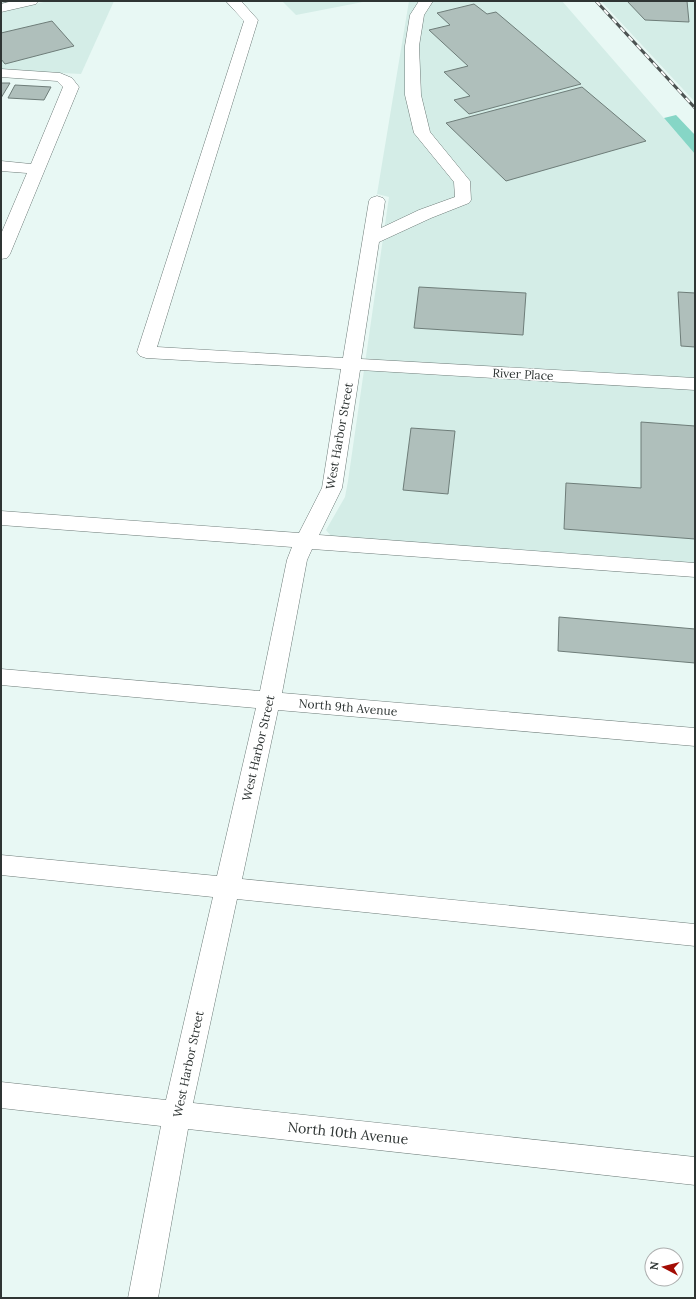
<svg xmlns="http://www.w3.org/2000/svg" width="696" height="1299" font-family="Lora,serif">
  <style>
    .built { fill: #d4ede7 }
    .green { fill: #86d6c6 }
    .building { fill: #afbfbb; stroke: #6e7d79 }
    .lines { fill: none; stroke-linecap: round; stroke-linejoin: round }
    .minor-casing { stroke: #6d7b78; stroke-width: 1 }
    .minor { fill: #fff; fill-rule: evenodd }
    .rail-casing { stroke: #4c5352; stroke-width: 3 }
    .rail { stroke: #fff; stroke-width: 2; stroke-dasharray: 6; stroke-linecap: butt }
    .labels { text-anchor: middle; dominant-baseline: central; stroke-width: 3; stroke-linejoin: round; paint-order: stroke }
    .street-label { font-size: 12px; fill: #2f3534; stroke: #fff }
    .near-street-label { font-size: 14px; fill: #2f3534; stroke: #fff }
  </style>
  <rect width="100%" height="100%" fill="#e8f8f4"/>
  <g class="built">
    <polygon points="48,1 114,1 81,74 1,70 1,12"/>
    <polygon points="282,1 368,1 296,15"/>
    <polygon points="409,1 562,1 695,154 695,565 342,538 331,536 326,530 345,497 348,481 389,197 377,194"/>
    <polygon points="601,1 695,1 695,102"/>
  </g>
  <polygon class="green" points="676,115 695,135 695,154 664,118"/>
  <g class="building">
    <polygon points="627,1 687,1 689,22 645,20"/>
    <polygon points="474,4 487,14 496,12 581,84 469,114 454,100 470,96 444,72 468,66 429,30 450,25 437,13"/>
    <polygon points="52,21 74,46 5,64 1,59 1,33"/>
    <polygon points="1,83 10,83 1,98"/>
    <polygon points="15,85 51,87 44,100 8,98"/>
    <polygon points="582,87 646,141 506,181 446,123"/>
    <polygon points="419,287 526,293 523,335 414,328"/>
    <polygon points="678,292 695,293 695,347 681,346"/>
    <polygon points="641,422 695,426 695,539 564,529 566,483 641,488"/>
    <polygon points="411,428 455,431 448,494 403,490"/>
    <polygon points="559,617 695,629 695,663 558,651"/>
  </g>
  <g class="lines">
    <g class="minor-casing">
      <g id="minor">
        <polygon points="13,1 38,1 36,4 1,12 1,4"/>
        <polygon points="226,1 241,1 258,20 157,347 343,358 369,201 371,198 377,196 383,198 385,201 381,228 419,210 455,197 454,182 414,133 405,95 405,46 410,15 419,1 433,1 424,15 419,46 421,95 430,132 470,181 471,200 469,203 431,218 379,242 361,359 695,378 695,390 360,370 342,488 319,535 695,563 695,577 312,549 307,560 282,693 695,728 695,746 278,710 242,879 695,924 695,946 237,899 193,1103 695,1157 695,1185 188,1129 158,1298 128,1298 161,1126 1,1108 1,1082 166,1100 213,897 1,875 1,855 217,876 256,708 1,685 1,669 260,691 287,560 292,547 1,525 1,511 299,533 322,488 341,369 146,358 140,356 137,352 244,21"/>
        <polygon points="1,69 60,73 72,78 79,87 10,254 7,258 1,259 1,234 27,173 1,171 1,161 31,164 63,87 57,81 1,77"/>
      </g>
    </g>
    <use href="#minor" class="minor"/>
    <g class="rail-casing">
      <polyline id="rail" points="596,1 695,108"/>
    </g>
    <use href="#rail" class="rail"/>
  </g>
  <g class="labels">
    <g class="street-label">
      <text transform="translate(523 374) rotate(3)">River Place</text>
      <text transform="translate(339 436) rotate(-80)">West Harbor Street</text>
      <text transform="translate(348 707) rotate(5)">North 9th Avenue</text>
      <text transform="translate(258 748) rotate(-77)">West Harbor Street</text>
      <text transform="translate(188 1064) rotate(-78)">West Harbor Street</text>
    </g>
    <g class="near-street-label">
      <text transform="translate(348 1133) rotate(6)">North 10th Avenue</text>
    </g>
  </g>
  <rect width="696" height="1299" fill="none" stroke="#2f3534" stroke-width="4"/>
  <g transform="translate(664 1267) rotate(277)"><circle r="19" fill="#ffffff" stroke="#acaeae"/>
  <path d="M0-3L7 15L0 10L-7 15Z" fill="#a30c04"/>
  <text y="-6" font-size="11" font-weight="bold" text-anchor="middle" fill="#2f3534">N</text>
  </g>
</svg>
